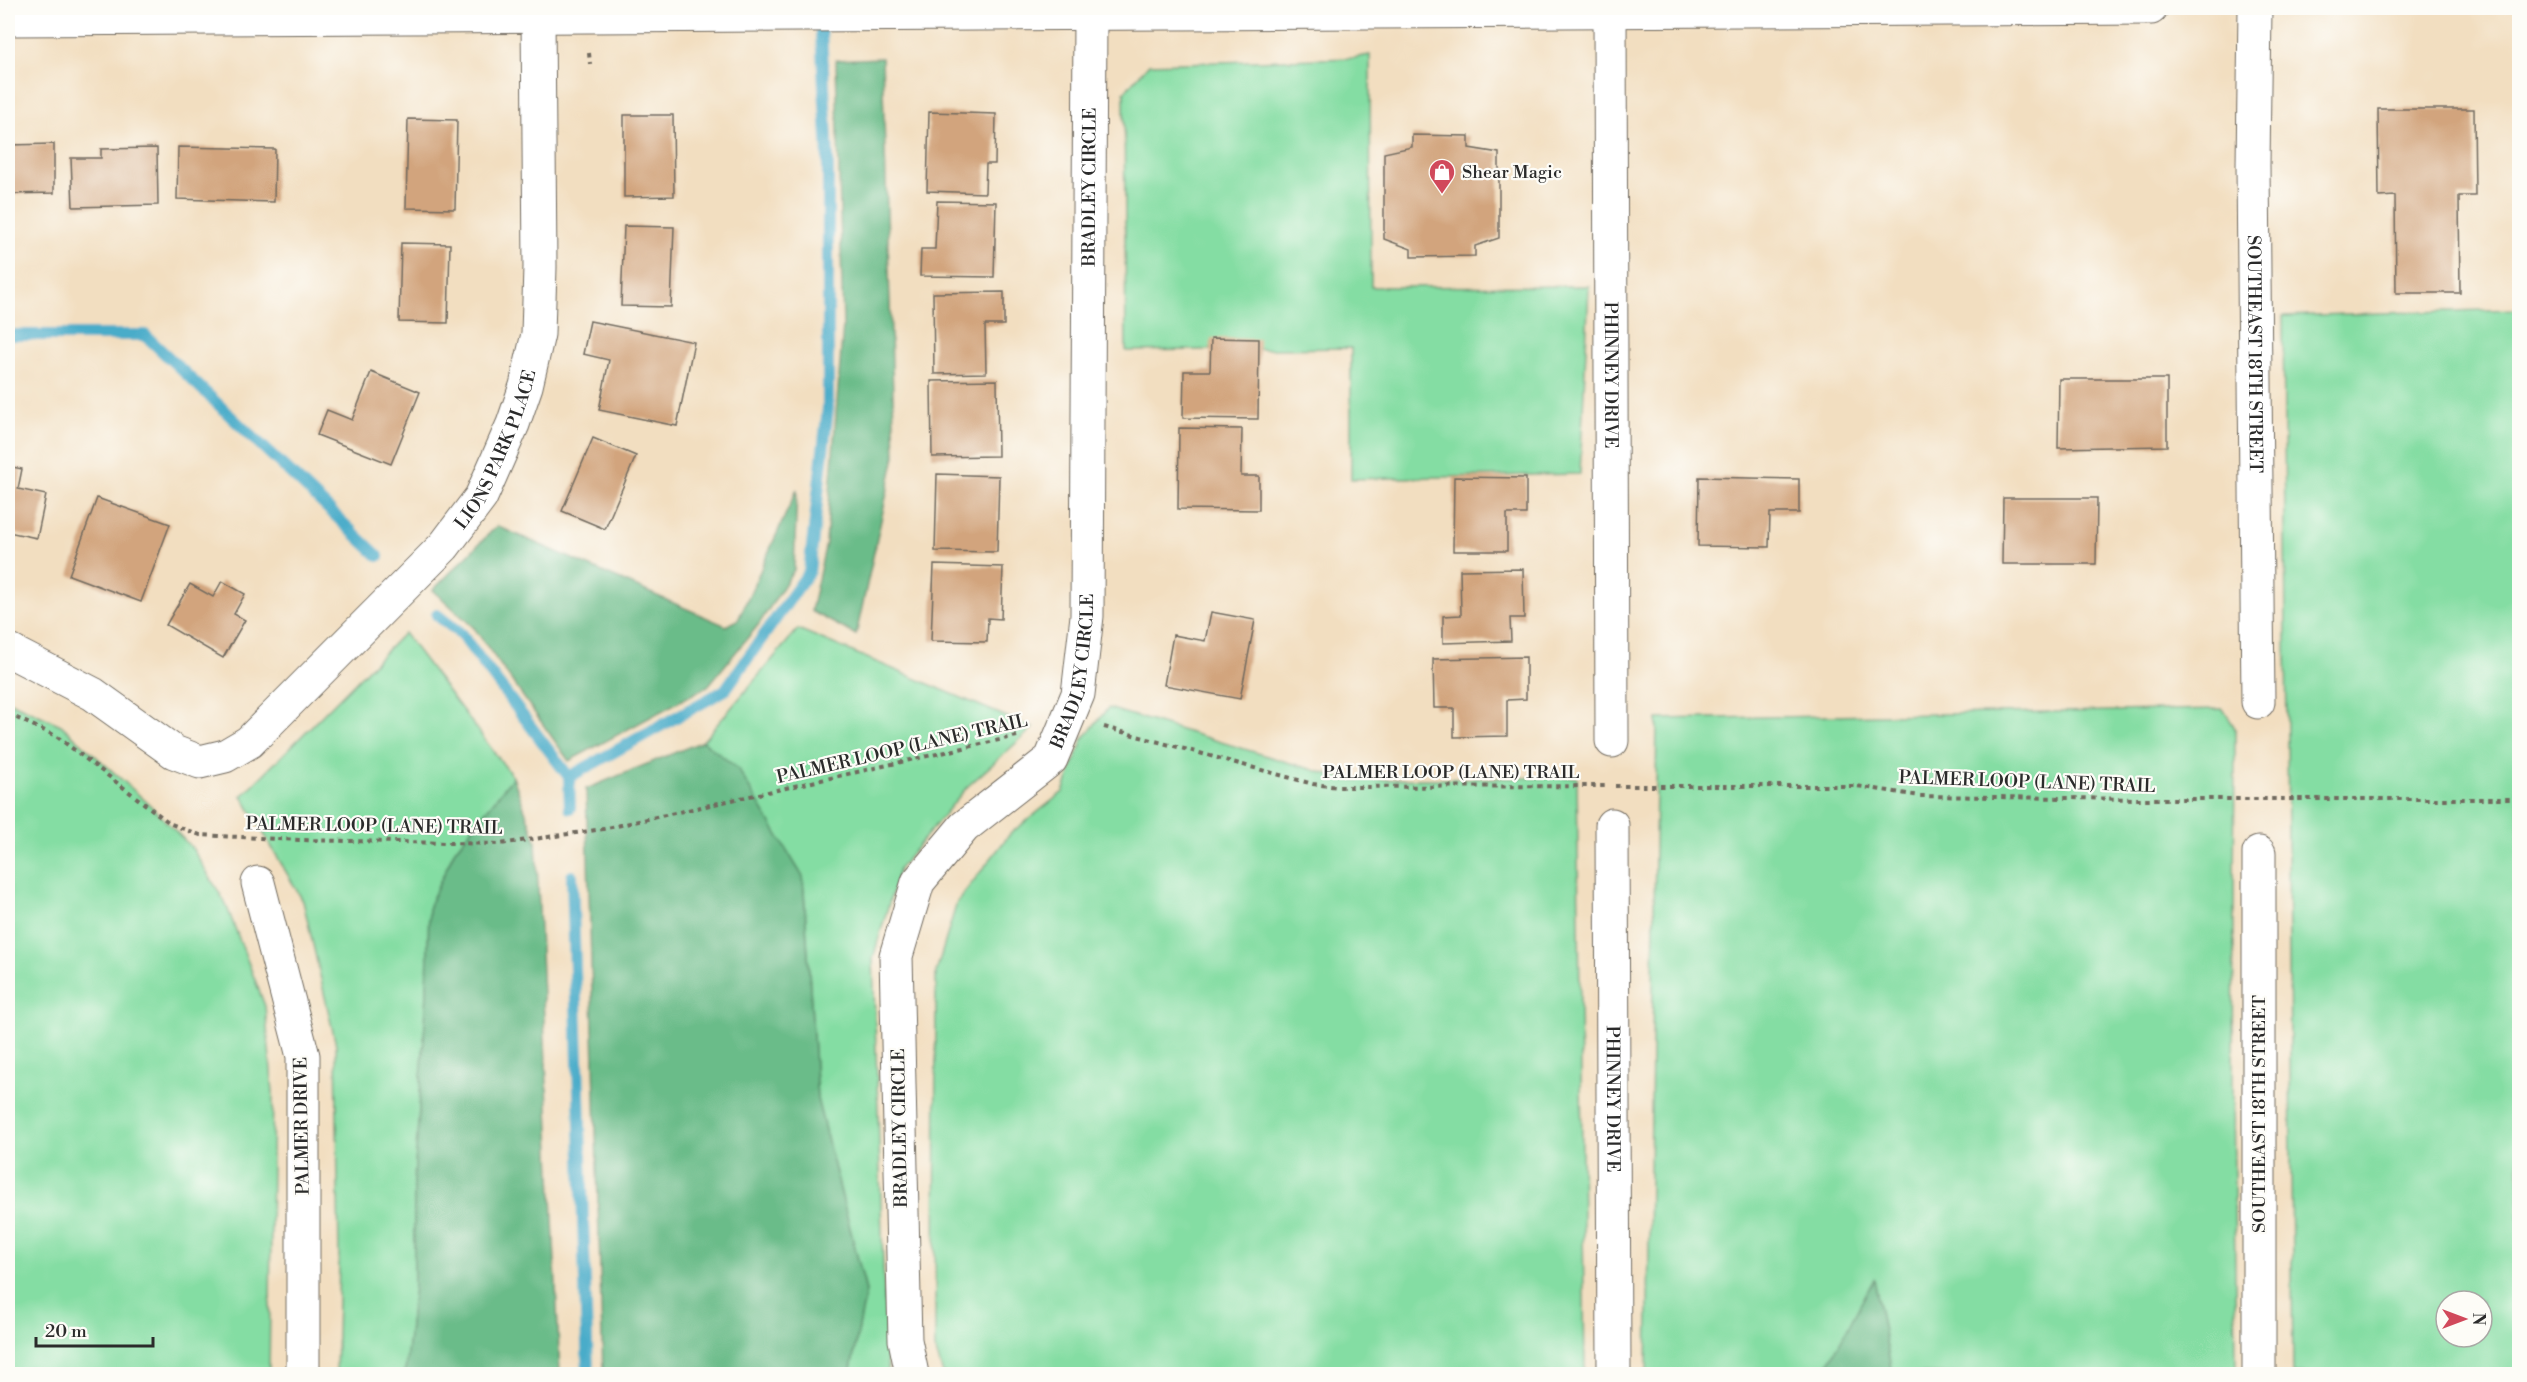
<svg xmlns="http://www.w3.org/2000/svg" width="2527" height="1382" font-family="'Libre Bodoni',serif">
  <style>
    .green { fill: #84dda3; stroke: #588467; stroke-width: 1.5; fill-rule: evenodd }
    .forest { fill: #6bbc89; stroke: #4b745a; stroke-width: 1.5 }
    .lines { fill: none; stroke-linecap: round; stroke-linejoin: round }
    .stream { stroke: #4aacc9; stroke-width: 12 }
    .building { fill: #d2a47d }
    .minor-casing { stroke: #716a5f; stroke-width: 35 }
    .major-casing { stroke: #716a5f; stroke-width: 35 }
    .path { stroke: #716a5f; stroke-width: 4; stroke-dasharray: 4.5 4.5; stroke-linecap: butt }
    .minor { stroke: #fff; stroke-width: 33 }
    .major { stroke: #fff; stroke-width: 33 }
    .labels { text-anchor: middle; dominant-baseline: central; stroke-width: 4.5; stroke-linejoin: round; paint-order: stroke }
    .poi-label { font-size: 18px; fill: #2b2b2b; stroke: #fdfcf7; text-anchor: start }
    .street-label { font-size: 18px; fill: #2b2b2b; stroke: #fdfcf7 }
  </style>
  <rect width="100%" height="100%" fill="#fdfcf7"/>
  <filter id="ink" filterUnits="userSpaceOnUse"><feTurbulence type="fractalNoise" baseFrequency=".0167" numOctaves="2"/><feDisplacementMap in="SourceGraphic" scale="12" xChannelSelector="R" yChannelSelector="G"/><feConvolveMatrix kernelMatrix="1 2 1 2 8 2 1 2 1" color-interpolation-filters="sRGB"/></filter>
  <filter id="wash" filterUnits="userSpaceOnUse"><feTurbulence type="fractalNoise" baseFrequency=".008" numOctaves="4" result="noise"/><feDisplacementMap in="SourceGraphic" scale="24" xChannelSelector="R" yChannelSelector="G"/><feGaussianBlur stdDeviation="1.35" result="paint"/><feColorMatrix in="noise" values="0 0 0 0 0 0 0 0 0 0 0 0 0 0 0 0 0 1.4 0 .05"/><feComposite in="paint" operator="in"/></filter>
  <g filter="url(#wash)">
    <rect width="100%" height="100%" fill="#f2dec0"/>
    <g class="green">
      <polygon points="1370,55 1371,287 1589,286 1580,474 1351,479 1351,348 1126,351 1124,92 1149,64 1354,58"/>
      <path d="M2519 309V1374H2293L2283 316ZM2446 1301H2482V1337H2446Z"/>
      <polygon points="798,629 1033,728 967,787 899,869 873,958 886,1355 889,1374 850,1374 866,1291 817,1099 804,889 738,769 703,741"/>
      <polygon points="404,633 513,777 455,850 429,906 427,995 414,1180 414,1286 405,1374 336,1374 339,1262 336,1045 303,901 242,796"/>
      <polygon points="8,701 61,725 149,804 192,848 225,902 265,1006 273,1092 269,1374 8,1374"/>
      <polygon points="1108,708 1347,780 1577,777 1585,1374 943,1374 935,1349 936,972 957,902 1010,834 1063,792 1083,739"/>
      <polygon points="2223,709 2235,728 2233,1081 2236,1374 1892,1374 1874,1280 1823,1374 1647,1374 1657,719"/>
    </g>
    <g class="forest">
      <polygon points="882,58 895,456 856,635 811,611 826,543 843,325 836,60"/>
      <polygon points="797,489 794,570 759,624 708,686 569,761 474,628 433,590 497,526 726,626 738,620"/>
      <polygon points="703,741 738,769 803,877 817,1099 866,1291 850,1374 603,1374 586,789"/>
      <polygon points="513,777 536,841 560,1374 405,1374 414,1286 414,1180 427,995 429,906 455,850"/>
      <polygon points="1874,1279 1892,1374 1823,1374"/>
    </g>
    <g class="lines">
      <g class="stream">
        <polyline points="8,335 145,335 378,556"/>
        <polyline points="437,615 461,634 569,777 570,808"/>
        <polyline points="569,777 725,690 809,572 828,408 828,157 820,15"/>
        <polyline points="572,876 588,1374"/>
      </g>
    </g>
    <g id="blocks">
      <g class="building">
        <polygon points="2378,109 2474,109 2475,196 2459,196 2460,293 2396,293 2395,196 2379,197"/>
        <polygon points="929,112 996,114 995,164 986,164 985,193 927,191"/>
        <polygon points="624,115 673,115 674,196 624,197"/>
        <polygon points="408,119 457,120 455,209 406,208"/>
        <polygon points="1412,135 1469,136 1469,148 1499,153 1499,238 1475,246 1475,256 1411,257 1411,249 1384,239 1384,153 1412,147"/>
        <polygon points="54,144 54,193 8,194 8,145"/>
        <polygon points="178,147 275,149 274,202 177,199"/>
        <polygon points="157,148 158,205 73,207 71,158 101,158 101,149"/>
        <polygon points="937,201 996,202 994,277 920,276 921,249 935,249"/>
        <polygon points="624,226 674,227 671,307 621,306"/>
        <polygon points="401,243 450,244 448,323 399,322"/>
        <polygon points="1004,292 1004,325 985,325 986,373 934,374 933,293"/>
        <polygon points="590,321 694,342 677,426 599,410 609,360 583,354"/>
        <polygon points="1211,338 1259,339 1258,419 1183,418 1184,371 1210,371"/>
        <polygon points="371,372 420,392 391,464 317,435 327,410 352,420"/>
        <polygon points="2059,379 2167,379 2167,446 2058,448"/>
        <polygon points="997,380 998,456 932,457 931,381"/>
        <polygon points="1179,428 1242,429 1241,476 1259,476 1259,510 1178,509"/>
        <polygon points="593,438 636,456 605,529 562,511"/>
        <polygon points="8,466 22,469 18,489 46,495 37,538 8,532"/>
        <polygon points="937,474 999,476 997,552 935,551"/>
        <polygon points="1454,477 1526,478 1526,514 1507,514 1507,551 1453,551"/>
        <polygon points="1699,477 1799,479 1799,513 1770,513 1769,547 1698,546"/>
        <polygon points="97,498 170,524 141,602 69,575"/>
        <polygon points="2003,498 2097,498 2096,564 2002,564"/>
        <polygon points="934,565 1003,567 1001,619 988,618 987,642 931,641"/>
        <polygon points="1523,569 1524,618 1510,618 1511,641 1443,643 1443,616 1461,615 1460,570"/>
        <polygon points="222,581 245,594 234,614 245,620 223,658 166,625 190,584 213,597"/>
        <polygon points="1211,612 1255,620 1240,699 1164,685 1173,635 1205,641"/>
        <polygon points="1526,657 1526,699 1507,700 1507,736 1454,737 1454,708 1434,708 1433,659"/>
      </g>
    </g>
  </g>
  <g filter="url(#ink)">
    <use href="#blocks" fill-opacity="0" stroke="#716a5f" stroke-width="1.5"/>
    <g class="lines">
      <g class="minor-casing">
        <g id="minor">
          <path id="s1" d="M2255 8 2253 165 2258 702"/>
          <path id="s2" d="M1610 11 1612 741"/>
          <path id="s3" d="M8 650 93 694 174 752 200 762 225 756 249 742 444 546 481 497 513 424 526 386 538 334 540 267 538 16"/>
          <path id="s4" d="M1612 825 1614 1374"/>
          <polyline points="2259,853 2259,1374"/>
          <polyline points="258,883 303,1056 303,1374"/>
          <path id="s5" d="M912 1374 905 1340 896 956 918 882 964 827 1051 759 1078 694 1087 616 1090 13"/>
        </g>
      </g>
      <g class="major-casing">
        <polyline id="major" points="8,19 2151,8"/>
      </g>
      <g class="path">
        <polyline points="589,53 590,64"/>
        <polyline points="8,714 56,736 171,824 200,835 299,840 500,844 603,829 1017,736"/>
        <polyline points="1104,727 1313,784 1338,787 1608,786"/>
        <polyline points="1615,786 1857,786 1920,796 2138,799 2520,799"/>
      </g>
      <use href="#minor" class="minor"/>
      <use href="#major" class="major"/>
    </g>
  </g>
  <defs>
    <g id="shop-pin" transform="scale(1.35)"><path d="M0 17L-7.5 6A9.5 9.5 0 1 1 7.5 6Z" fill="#d1495b" stroke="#fdfcf7"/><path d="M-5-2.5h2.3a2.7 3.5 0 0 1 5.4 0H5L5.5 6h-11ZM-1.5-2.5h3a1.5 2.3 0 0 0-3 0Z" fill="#fff"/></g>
  </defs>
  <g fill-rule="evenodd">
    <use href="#shop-pin" x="1442" y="172"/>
  </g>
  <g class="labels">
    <g class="poi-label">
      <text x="1462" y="172">Shear Magic</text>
    </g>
    <g class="street-label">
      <text stroke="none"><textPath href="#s5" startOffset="1256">BRADLEY CIRCLE</textPath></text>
      <text stroke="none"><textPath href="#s1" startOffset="346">SOUTHEAST 18TH STREET</textPath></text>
      <text stroke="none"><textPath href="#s2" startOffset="364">PHINNEY DRIVE</textPath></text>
      <text stroke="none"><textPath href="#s3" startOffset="664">LIONS PARK PLACE</textPath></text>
      <text stroke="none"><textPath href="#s5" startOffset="770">BRADLEY CIRCLE</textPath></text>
      <text transform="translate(902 749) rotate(-13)">PALMER LOOP (LANE) TRAIL</text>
      <text x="1451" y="772">PALMER LOOP (LANE) TRAIL</text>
      <text transform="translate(2027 782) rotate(2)">PALMER LOOP (LANE) TRAIL</text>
      <text transform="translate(374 826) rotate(1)">PALMER LOOP (LANE) TRAIL</text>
      <text stroke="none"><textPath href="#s4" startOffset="274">PHINNEY DRIVE</textPath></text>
      <text transform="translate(2259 1114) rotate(-90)">SOUTHEAST 18TH STREET</text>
      <text transform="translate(302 1126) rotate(-91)">PALMER DRIVE</text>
      <text transform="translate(900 1128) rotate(-91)">BRADLEY CIRCLE</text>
    </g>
  </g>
  <rect width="2527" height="1382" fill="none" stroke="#fdfcf7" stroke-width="30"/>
  <g transform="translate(2464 1319) rotate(90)"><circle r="28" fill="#fdfcf7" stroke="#a9a8a5" stroke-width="1.5"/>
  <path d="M0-4.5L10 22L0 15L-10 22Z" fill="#d1495b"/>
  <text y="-9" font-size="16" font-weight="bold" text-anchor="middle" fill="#2b2b2b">N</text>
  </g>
  <path d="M36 1337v9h117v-9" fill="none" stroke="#2b2b2b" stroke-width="3"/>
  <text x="45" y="1337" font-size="18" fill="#2b2b2b" stroke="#fdfcf7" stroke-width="4.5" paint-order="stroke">20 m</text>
</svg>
